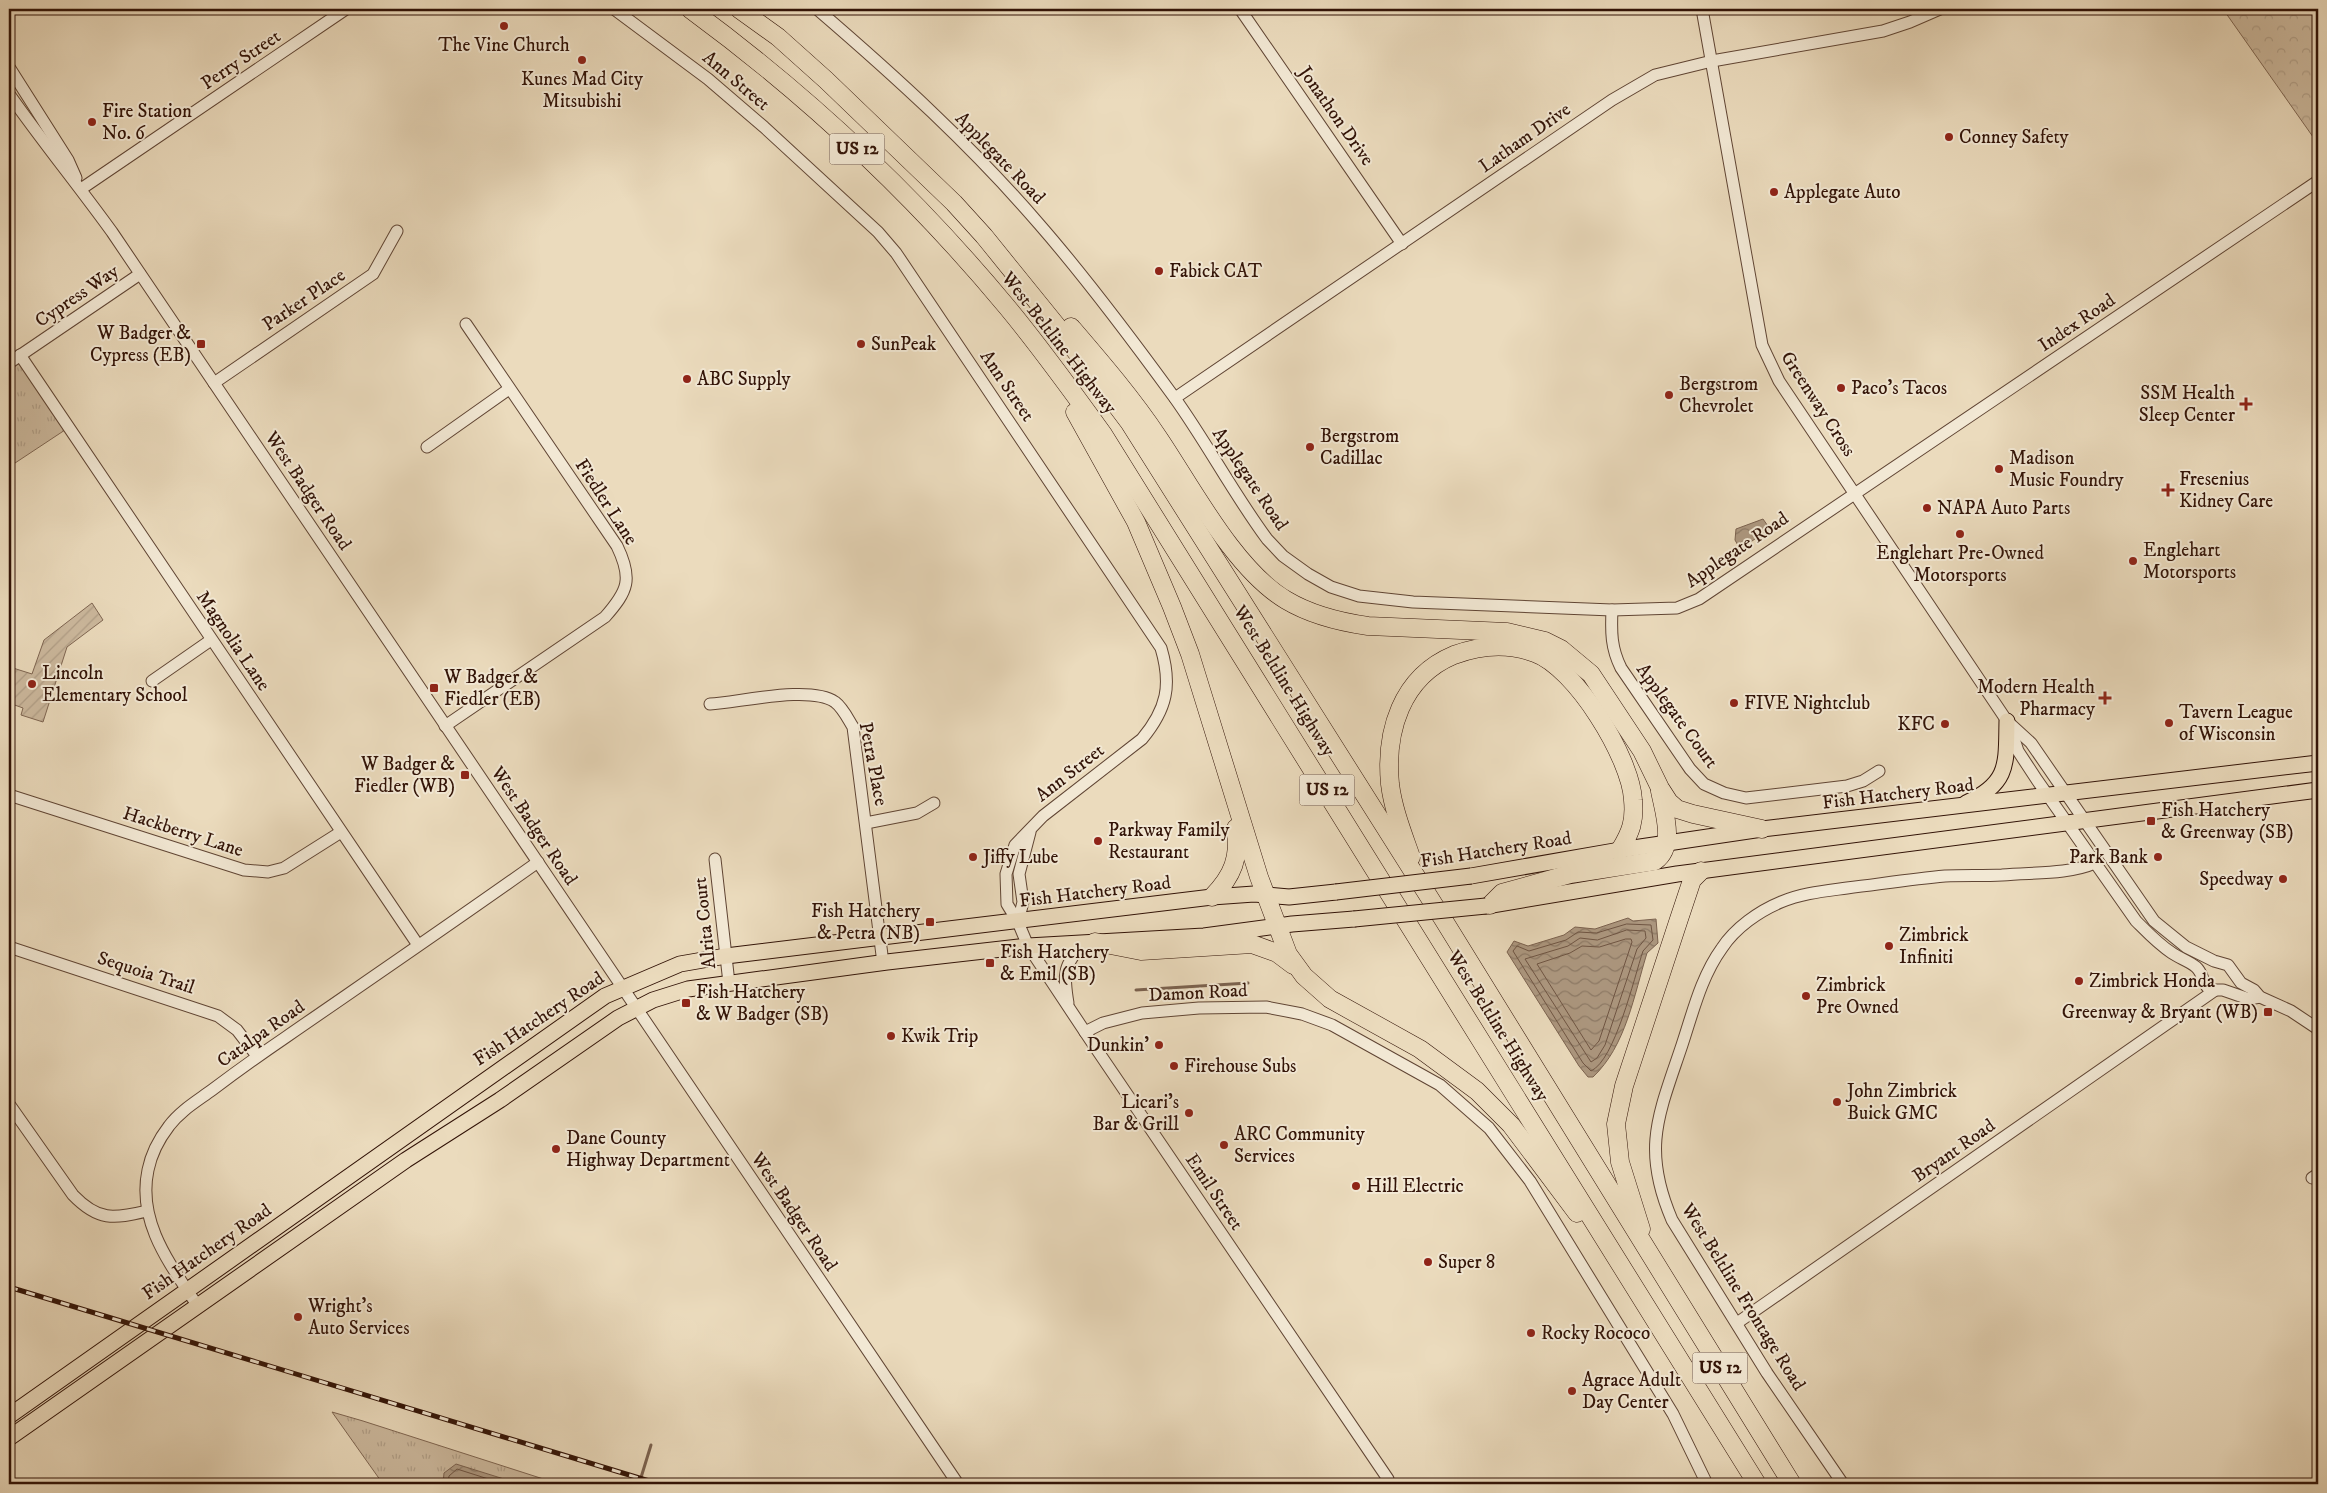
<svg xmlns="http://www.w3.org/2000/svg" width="2327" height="1493" font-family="'IM FELL DW Pica',serif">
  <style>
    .forest { fill: url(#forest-crowns); stroke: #7f6652 }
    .park { fill: url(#park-tufts); stroke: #7f6652 }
    .garden { fill: url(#garden-furrows); stroke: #7f6652 }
    .water { fill: url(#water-waves); stroke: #7b624f }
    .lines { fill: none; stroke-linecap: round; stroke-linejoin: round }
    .shore { stroke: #6f5543; stroke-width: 1 }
    .stream { stroke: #7b624f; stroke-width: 3 }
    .minor-casing { stroke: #604534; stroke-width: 13 }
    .major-casing { stroke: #321307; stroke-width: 17 }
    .highway-casing { stroke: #321307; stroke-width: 19 }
    .minor { stroke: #f2e8d4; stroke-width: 11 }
    .major { stroke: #ebdbbd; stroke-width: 15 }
    .highway { stroke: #ebdbbd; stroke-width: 18 }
    .rail-casing { stroke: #321307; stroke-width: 5 }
    .rail { stroke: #f2e8d4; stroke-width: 3; stroke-dasharray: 9; stroke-linecap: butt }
    .major-bridge-casing { stroke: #321307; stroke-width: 17; stroke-linecap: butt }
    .major-bridge { stroke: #ebdbbd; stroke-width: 15 }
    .poi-dot { fill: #8f2418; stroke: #f2e8d4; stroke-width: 2 }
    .labels { text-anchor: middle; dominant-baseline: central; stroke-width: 4; stroke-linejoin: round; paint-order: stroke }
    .shield { fill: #f2e8d4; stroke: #6c5344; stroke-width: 1 }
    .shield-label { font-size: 18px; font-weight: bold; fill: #321307 }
    .poi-label { font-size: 19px; fill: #321307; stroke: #f2e8d4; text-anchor: start }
    .street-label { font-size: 19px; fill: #321307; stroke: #f2e8d4 }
  </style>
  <defs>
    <pattern id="forest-crowns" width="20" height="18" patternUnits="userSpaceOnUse" patternTransform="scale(1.25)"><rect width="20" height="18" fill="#ccb99e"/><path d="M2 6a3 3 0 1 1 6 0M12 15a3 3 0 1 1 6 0" fill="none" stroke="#b09e87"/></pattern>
    <pattern id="park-tufts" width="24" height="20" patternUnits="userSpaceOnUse" patternTransform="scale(1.25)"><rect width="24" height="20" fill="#ccb99e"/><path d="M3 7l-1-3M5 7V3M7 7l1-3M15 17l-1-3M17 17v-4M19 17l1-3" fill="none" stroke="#b09e87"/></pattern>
    <pattern id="garden-furrows" width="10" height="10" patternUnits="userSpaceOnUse" patternTransform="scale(1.25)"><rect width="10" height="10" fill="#ccb99e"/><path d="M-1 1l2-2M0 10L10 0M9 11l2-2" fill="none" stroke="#b09e87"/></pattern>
    <pattern id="water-waves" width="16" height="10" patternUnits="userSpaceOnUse" patternTransform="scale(1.25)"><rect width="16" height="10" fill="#ac977f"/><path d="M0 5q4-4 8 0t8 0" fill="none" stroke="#8d7a66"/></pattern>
  </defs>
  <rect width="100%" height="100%" fill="#ebdbbd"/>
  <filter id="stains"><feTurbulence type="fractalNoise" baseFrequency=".004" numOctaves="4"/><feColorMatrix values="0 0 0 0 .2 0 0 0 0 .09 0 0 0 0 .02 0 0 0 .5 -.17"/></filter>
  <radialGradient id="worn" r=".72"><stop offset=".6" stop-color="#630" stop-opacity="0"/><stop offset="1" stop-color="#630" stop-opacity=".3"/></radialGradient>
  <polygon class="forest" points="2223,9 2318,9 2318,144"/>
  <g class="park">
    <polygon points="20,355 68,428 9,467 9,363"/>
    <polygon points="332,1412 363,1421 559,1484 383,1484"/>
  </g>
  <polygon class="garden" points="92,603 103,620 67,647 43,722 21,715 23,708 9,703 9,679 13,668 32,674 44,640"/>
  <g class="water">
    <polygon points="1763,519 1770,529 1740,549 1735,540 1736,529"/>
    <path d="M1628 918 1633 921 1656 919 1658 943 1647 953C1634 995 1626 1046 1593 1077H1588L1579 1066 1507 952 1514 941 1528 946 1564 935 1575 927 1595 929Z"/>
    <polygon points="456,1464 520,1484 443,1484 444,1473"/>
  </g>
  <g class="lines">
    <g class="shore">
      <path d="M1627 924 1651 925 1653 940 1643 951C1634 978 1615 1060 1591 1071L1583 1063 1513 951 1517 946 1529 951 1566 940 1578 932 1596 933Z"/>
      <polygon points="1627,930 1645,931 1646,938 1637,949 1605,1045 1597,1058 1591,1062 1525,959 1568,946 1580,938 1597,940"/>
      <polygon points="1626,939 1631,939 1632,942 1599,1041 1591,1050 1537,964 1570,953 1582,946 1599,947"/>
      <polyline points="448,1484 449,1476 457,1469 504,1484"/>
    </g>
    <g class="stream">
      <polyline points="1136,990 1248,983"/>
      <polyline points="639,1484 651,1445"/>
    </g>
    <g class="minor-casing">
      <g id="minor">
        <path d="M614 9 708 79 764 127 878 232 896 253 1161 648C1172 685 1167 709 1142 739L1043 816 1015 845 1006 874 1007 904 1018 922 1028 946 1093 1044 1388 1479"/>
        <path d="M817 9C895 76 972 146 1039 224 1087 279 1131 338 1174 397 1207 443 1233 493 1267 539L1283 556 1308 574 1331 587 1359 596 1413 602 1612 610 1677 608 1699 599 2318 181"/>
        <polyline points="1240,9 1402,244"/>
        <polyline points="1702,9 1762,345 1779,381 2007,721 2031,743 2154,921 2186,947 2214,961 2228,965 2241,983 2254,990 2260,997 2291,1011 2318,1029"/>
        <polyline points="9,67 68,160 76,178"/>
        <path d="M9 94C42 141 78 185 112 232L958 1484"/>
        <polyline points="81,189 346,9"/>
        <polyline points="20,355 418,945"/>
        <polyline points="9,363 140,274"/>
        <polyline points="214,383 373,274 397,231"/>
        <polyline points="1175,398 1612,100 1655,75 1712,61 1883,31 1910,22 1940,9"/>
        <polyline points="427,447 509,389"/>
        <path d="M1612 610C1611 632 1611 648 1621 668L1690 769 1704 784 1724 793 1746 798 1847 786 1863 781 1879 771"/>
        <polyline points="152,681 211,640"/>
        <path d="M710 704C741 702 810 685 835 702 843 708 848 719 853 727L883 963"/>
        <path d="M445 726 605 617C628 591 633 579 617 546L466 324"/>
        <path d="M2010 727 2018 751 2037 780 2136 921C2147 932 2158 944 2172 953 2179 958 2189 961 2196 967 2204 974 2202 984 2210 990H2223L2249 999 2260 997"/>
        <polyline points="9,795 244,870 268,872 284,868 341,832"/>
        <polyline points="866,823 917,813 934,803"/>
        <polyline points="715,859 729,983"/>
        <polyline points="1018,922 1023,902 1019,874 1030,832"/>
        <polyline points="9,947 218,1016 237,1030 257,1056"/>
        <path d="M1068 1003C1063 973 1063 965 1085 942"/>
        <polyline points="1085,1032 1103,1023 1142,1013 1199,1008 1266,1007 1302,1014 1332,1025 1440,1085 1489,1128 1530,1181 1673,1414 1707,1484"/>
        <path d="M9 1104 73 1195C98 1221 113 1219 147 1211"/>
        <polyline points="2312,1178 2318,1174"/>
        <path d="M197 1305C170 1264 137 1222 148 1170 151 1155 159 1139 169 1126 180 1111 197 1101 212 1090 236 1072 261 1054 286 1037 370 979 455 921 538 862"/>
        <polyline points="1737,1323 2214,991"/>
        <path d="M1843 1484 1767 1373 1672 1220C1641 1148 1659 1114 1682 1045 1693 1012 1701 977 1722 948 1735 928 1759 911 1781 902 1802 893 1825 891 1847 888 1880 884 1912 879 1945 876 1964 875 1983 876 2002 875 2032 872 2067 875 2095 863"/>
      </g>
    </g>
    <g class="major-casing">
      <g id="major">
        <path d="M1966 803C2010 783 2006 763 2007 721"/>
        <polyline points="1471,876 1620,850 1762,829 2318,763"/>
        <polyline points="1486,906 1677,874 2318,790"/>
        <polyline points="9,1416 605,996 680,964 726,956 1212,897 1254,894 1289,897 1336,892"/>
        <polyline points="9,1438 406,1160 500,1100 618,1018 653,1000 688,989 887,962 1028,946 1204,936 1292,924 1354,919"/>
      </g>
    </g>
    <g class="highway-casing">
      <g id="highway">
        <path d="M690 9C807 95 914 195 1007 307 1041 348 1072 391 1103 434L1757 1484"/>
        <polyline points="739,9 778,37 826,80 954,203 984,236 1056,325 1129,422 1443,919 1792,1484"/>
        <path d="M1071 327C1101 362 1132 398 1158 437 1192 487 1234 569 1286 600 1311 615 1340 622 1368 626L1507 632 1545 641 1561 649 1591 674 1642 751 1660 788 1669 802 1677 809 1693 814 1762 829"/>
        <polyline points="1075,412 1136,522 1172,607 1190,654 1259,877 1288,954 1304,976 1330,999 1420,1049 1477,1091 1511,1125 1577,1213"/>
        <path d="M1411 857C1403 834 1393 809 1390 784 1385 732 1401 677 1454 655 1481 645 1508 643 1535 653 1575 667 1631 758 1633 800 1635 821 1631 832 1620 850"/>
        <path d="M1212 897C1233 876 1240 857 1236 828"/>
        <path d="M1490 905 1502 893 1570 874 1655 861C1676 846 1664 812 1660 791"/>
        <polyline points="1095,942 1141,951 1252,944 1277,953 1293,965"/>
        <polyline points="1641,1229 1620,1162 1616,1124 1624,1086 1679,919 1692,880 1701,871"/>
      </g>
    </g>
    <use href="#minor" class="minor"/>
    <use href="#major" class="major"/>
    <use href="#highway" class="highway"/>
    <g class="rail-casing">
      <polyline id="rail" points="9,1287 659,1484"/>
    </g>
    <use href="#rail" class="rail"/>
    <g class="major-bridge-casing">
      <g id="major-bridge">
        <polyline points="1336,892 1471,876"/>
        <polyline points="1354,919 1486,906"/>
      </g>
    </g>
    <use href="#major-bridge" class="major-bridge"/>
  </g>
  <g class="poi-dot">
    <circle cx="504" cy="26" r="5"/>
    <circle cx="582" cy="60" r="5"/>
    <circle cx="92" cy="122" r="5"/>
    <circle cx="1949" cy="137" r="5"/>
    <circle cx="1774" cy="192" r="5"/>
    <circle cx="1159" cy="271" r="5"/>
    <rect x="196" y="339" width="10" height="10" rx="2.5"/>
    <circle cx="861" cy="344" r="5"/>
    <circle cx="687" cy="379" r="5"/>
    <circle cx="1841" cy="388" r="5"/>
    <circle cx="1669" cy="395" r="5"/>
    <path d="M2243.5 396.5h5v5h5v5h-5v5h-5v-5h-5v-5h5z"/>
    <circle cx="1310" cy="447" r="5"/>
    <circle cx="1999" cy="469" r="5"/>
    <path d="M2165.5 482.5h5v5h5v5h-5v5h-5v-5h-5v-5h5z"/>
    <circle cx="1927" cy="508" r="5"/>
    <circle cx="1960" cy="534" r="5"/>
    <circle cx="2133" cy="561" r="5"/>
    <circle cx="32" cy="684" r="5"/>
    <rect x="429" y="683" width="10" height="10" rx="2.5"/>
    <path d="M2102.5 690.5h5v5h5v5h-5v5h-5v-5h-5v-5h5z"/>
    <circle cx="1734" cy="703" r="5"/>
    <circle cx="2169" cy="723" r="5"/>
    <circle cx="1945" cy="724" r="5"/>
    <rect x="460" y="770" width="10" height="10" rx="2.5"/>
    <rect x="2146" y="816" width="10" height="10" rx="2.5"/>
    <circle cx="1098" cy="841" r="5"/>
    <circle cx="973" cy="857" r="5"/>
    <circle cx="2158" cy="857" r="5"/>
    <circle cx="2283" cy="879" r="5"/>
    <rect x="925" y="917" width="10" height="10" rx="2.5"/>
    <circle cx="1889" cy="946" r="5"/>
    <rect x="985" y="958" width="10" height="10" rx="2.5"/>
    <circle cx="2079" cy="981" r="5"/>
    <circle cx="1806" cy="996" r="5"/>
    <rect x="681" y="998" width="10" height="10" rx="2.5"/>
    <rect x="2263" y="1007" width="10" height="10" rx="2.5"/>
    <circle cx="891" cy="1036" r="5"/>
    <circle cx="1159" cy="1045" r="5"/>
    <circle cx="1174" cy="1066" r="5"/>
    <circle cx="1837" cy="1102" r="5"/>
    <circle cx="1189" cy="1113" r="5"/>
    <circle cx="1224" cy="1145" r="5"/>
    <circle cx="556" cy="1149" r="5"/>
    <circle cx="1356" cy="1186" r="5"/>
    <circle cx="1428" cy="1262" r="5"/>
    <circle cx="298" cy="1317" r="5"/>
    <circle cx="1531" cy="1333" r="5"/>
    <circle cx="1572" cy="1391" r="5"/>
  </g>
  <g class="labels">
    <g class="shield">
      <rect x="829.5" y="133.5" width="55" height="31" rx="4"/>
      <rect x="1299.5" y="774.5" width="55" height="31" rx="4"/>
      <rect x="1692.5" y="1352.5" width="55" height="31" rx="4"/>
    </g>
    <g class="shield-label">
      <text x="857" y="149">US 12</text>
      <text x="1327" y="790">US 12</text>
      <text x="1720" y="1368">US 12</text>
    </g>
    <g class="poi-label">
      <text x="504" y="45" text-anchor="middle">The Vine Church</text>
      <text x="582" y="79" text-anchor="middle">Kunes Mad City<tspan x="582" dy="22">Mitsubishi</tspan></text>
      <text x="102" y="111">Fire Station<tspan x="102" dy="22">No. 6</tspan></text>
      <text x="1959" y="137">Conney Safety</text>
      <text x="1784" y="192">Applegate Auto</text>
      <text x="1169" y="271">Fabick CAT</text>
      <text x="191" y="333" text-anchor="end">W Badger &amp;<tspan x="191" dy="22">Cypress (EB)</tspan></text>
      <text x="871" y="344">SunPeak</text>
      <text x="697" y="379">ABC Supply</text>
      <text x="1679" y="384">Bergstrom<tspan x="1679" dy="22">Chevrolet</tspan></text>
      <text x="1851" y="388">Paco's Tacos</text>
      <text x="2235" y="393" text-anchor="end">SSM Health<tspan x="2235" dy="22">Sleep Center</tspan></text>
      <text x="1320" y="436">Bergstrom<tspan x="1320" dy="22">Cadillac</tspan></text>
      <text x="2009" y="458">Madison<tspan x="2009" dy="22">Music Foundry</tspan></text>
      <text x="2179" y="479">Fresenius<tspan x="2179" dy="22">Kidney Care</tspan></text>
      <text x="1937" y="508">NAPA Auto Parts</text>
      <text x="2143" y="550">Englehart<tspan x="2143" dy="22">Motorsports</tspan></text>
      <text x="1960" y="553" text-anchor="middle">Englehart Pre-Owned<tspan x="1960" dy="22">Motorsports</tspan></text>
      <text x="42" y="673">Lincoln<tspan x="42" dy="22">Elementary School</tspan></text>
      <text x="444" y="677">W Badger &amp;<tspan x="444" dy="22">Fiedler (EB)</tspan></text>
      <text x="2095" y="687" text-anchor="end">Modern Health<tspan x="2095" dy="22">Pharmacy</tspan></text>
      <text x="1744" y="703">FIVE Nightclub</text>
      <text x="2179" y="712">Tavern League<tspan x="2179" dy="22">of Wisconsin</tspan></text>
      <text x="1935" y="724" text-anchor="end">KFC</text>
      <text x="455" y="764" text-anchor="end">W Badger &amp;<tspan x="455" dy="22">Fiedler (WB)</tspan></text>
      <text x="2161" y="810">Fish Hatchery<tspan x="2161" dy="22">&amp; Greenway (SB)</tspan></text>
      <text x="1108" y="830">Parkway Family<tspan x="1108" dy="22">Restaurant</tspan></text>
      <text x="983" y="857">Jiffy Lube</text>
      <text x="2148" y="857" text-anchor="end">Park Bank</text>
      <text x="2273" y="879" text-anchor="end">Speedway</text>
      <text x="920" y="911" text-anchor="end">Fish Hatchery<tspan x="920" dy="22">&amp; Petra (NB)</tspan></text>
      <text x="1899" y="935">Zimbrick<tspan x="1899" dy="22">Infiniti</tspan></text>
      <text x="1000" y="952">Fish Hatchery<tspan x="1000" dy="22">&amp; Emil (SB)</tspan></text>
      <text x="2089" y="981">Zimbrick Honda</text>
      <text x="1816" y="985">Zimbrick<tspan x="1816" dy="22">Pre Owned</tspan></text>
      <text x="696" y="992">Fish Hatchery<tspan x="696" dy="22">&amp; W Badger (SB)</tspan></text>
      <text x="2258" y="1012" text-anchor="end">Greenway &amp; Bryant (WB)</text>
      <text x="901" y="1036">Kwik Trip</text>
      <text x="1149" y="1045" text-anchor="end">Dunkin'</text>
      <text x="1184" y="1066">Firehouse Subs</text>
      <text x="1847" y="1091">John Zimbrick<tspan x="1847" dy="22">Buick GMC</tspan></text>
      <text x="1179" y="1102" text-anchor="end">Licari's<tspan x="1179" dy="22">Bar &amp; Grill</tspan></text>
      <text x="1234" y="1134">ARC Community<tspan x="1234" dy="22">Services</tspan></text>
      <text x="566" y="1138">Dane County<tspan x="566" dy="22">Highway Department</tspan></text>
      <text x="1366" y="1186">Hill Electric</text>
      <text x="1438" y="1262">Super 8</text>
      <text x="308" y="1306">Wright's<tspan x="308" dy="22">Auto Services</tspan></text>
      <text x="1541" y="1333">Rocky Rococo</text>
      <text x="1582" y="1380">Agrace Adult<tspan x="1582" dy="22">Day Center</tspan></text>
    </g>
    <g class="street-label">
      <text transform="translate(241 60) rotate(-34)">Perry Street</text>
      <text transform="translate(736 81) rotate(40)">Ann Street</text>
      <text transform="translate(1336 116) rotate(55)">Jonathon Drive</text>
      <text transform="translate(1525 138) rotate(-35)">Latham Drive</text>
      <text transform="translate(1000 158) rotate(46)">Applegate Road</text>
      <text transform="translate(77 296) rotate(-34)">Cypress Way</text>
      <text transform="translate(304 300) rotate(-34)">Parker Place</text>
      <text transform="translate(2077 323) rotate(-34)">Index Road</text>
      <text transform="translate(1059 343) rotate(52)">West Beltline Highway</text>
      <text transform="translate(1007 386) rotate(56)">Ann Street</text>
      <text transform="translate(1818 404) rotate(57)">Greenway Cross</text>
      <text transform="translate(1250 479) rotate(56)">Applegate Road</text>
      <text transform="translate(308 491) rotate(56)">West Badger Road</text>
      <text transform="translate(606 502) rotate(57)">Fiedler Lane</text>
      <text transform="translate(1737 550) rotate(-34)">Applegate Road</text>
      <text transform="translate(233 641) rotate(56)">Magnolia Lane</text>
      <text transform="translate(1284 681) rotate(58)">West Beltline Highway</text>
      <text transform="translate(1677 716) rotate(54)">Applegate Court</text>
      <text transform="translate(873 764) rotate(79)">Petra Place</text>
      <text transform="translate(1070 773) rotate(-38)">Ann Street</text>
      <text transform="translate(1898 794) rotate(-7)">Fish Hatchery Road</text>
      <text transform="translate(534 826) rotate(56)">West Badger Road</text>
      <text transform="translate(183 832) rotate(18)">Hackberry Lane</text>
      <text transform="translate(1496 850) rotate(-9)">Fish Hatchery Road</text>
      <text transform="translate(1095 892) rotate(-7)">Fish Hatchery Road</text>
      <text transform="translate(705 923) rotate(-96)">Alrita Court</text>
      <text transform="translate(146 973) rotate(18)">Sequoia Trail</text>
      <text transform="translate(1198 993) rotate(-3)">Damon Road</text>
      <text transform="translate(539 1019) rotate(-34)">Fish Hatchery Road</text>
      <text transform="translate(1498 1026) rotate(58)">West Beltline Highway</text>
      <text transform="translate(261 1034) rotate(-35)">Catalpa Road</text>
      <text transform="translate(1954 1151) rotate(-35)">Bryant Road</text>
      <text transform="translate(1214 1192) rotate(56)">Emil Street</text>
      <text transform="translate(794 1212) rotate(56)">West Badger Road</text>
      <text transform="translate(207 1252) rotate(-35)">Fish Hatchery Road</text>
      <text transform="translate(1743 1297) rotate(58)">West Beltline Frontage Road</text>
    </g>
  </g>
  <rect width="2327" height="1493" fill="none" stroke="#ebdbbd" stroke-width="30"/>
  <rect x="10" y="10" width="2307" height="1473" fill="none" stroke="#321307" stroke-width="2.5"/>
  <rect x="15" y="15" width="2297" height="1463" fill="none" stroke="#321307"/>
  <rect width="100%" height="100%" filter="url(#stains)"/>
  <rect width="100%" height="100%" fill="url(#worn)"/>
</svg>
